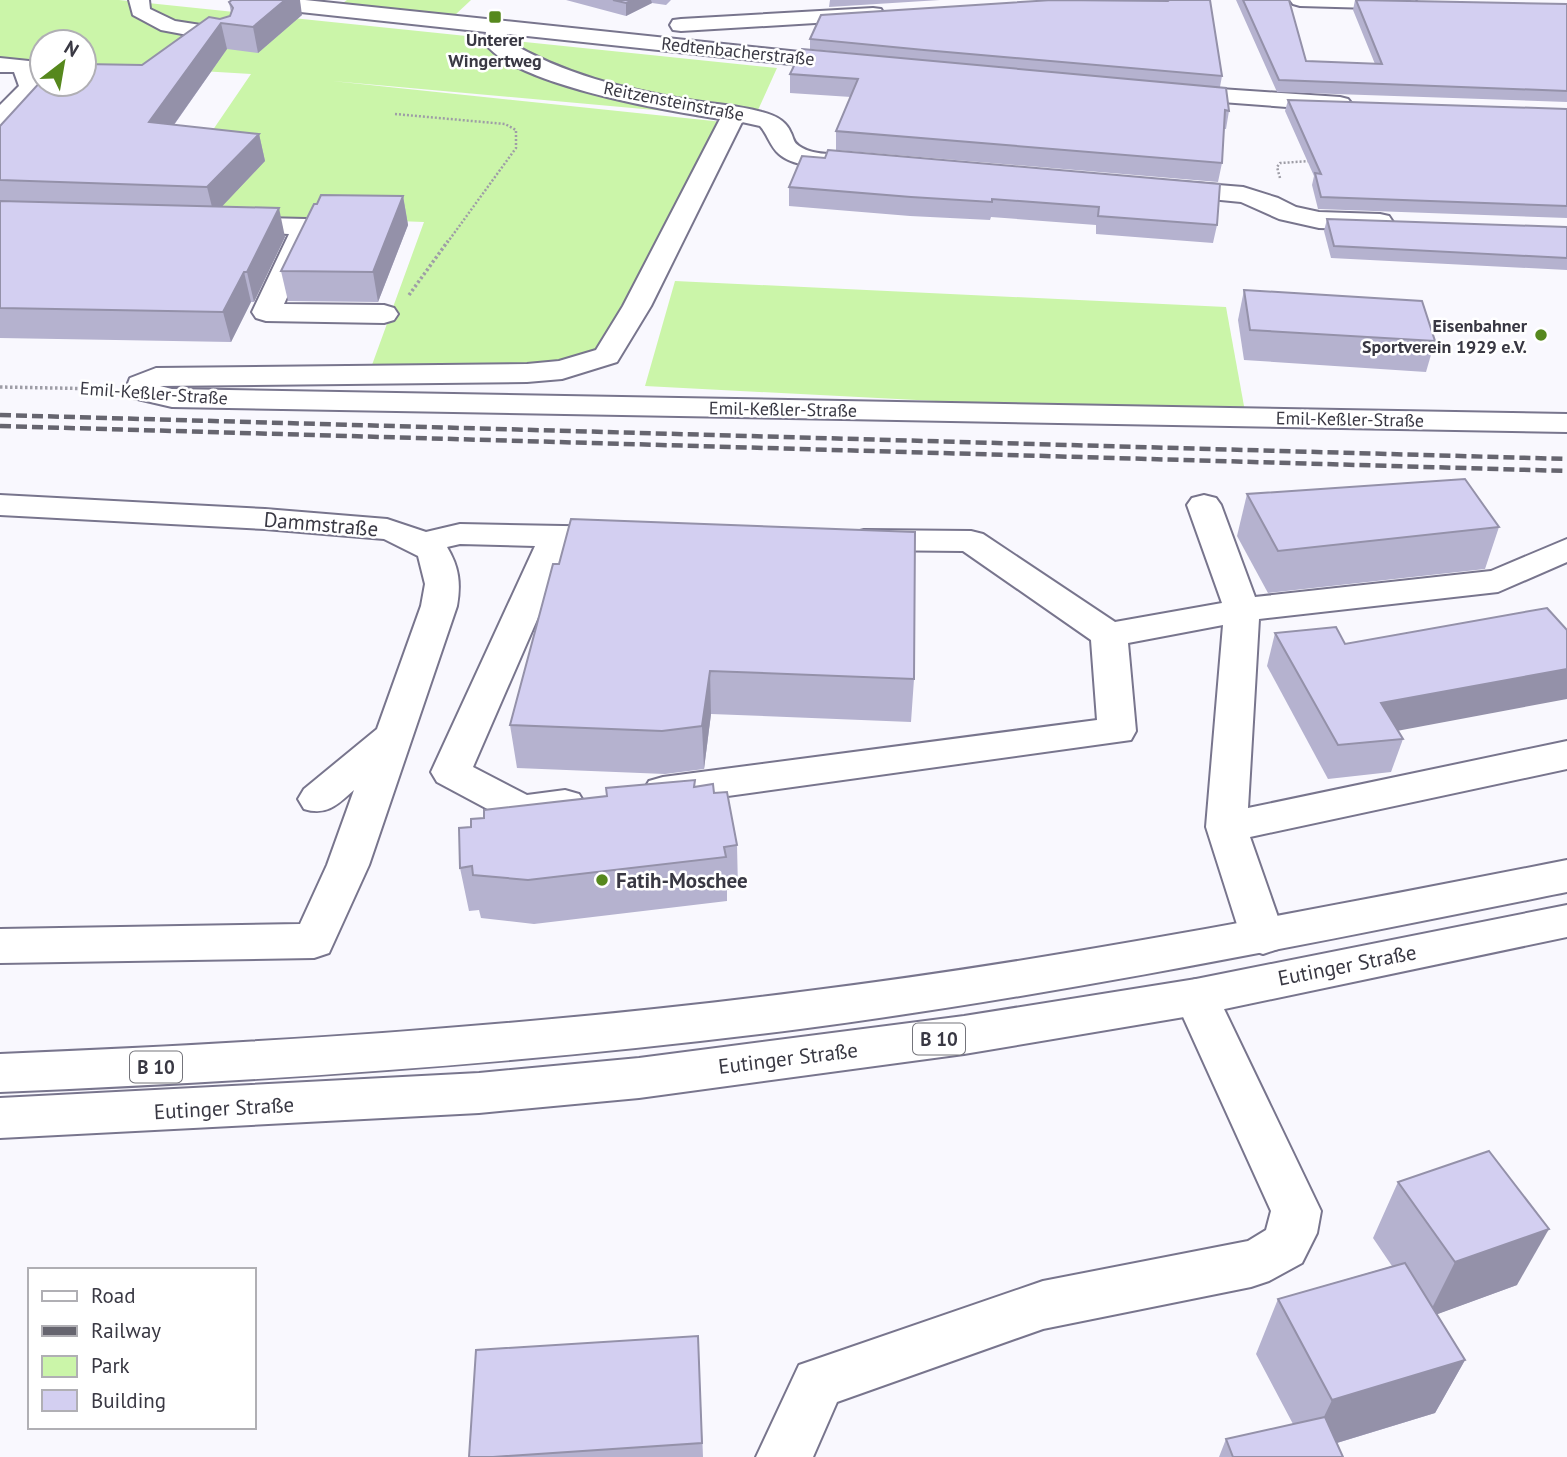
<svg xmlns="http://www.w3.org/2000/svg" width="1567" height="1457" font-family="'PT Sans',sans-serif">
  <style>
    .green { fill: #cbf5a9 }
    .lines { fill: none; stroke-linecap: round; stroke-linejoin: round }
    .minor-casing { stroke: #78758d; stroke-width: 4 }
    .major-casing { stroke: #78758d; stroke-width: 4 }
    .path-far1 { stroke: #9e9da6; stroke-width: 2.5; stroke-dasharray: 2 2; stroke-linecap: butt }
    .path { stroke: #9e9da6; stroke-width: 3.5; stroke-dasharray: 2.5 2.5; stroke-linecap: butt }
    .minor { fill: #fff; fill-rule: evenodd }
    .major { fill: #fff; fill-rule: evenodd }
    .rail { stroke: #66656f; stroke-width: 4.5; stroke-dasharray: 11 5; stroke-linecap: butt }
    .wall { fill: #b5b2cf }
    .shaded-wall { fill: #9491a9 }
    .building { fill: #d3cff1; stroke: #9491a9; stroke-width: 2 }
    .poi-dot { fill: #56881d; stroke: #fff; stroke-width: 2.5 }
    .labels { text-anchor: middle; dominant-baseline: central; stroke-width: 5; stroke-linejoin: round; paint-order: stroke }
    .far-poi-label { font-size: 18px; font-weight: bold; fill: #393843; stroke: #fff }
    .far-street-label { font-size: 18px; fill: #393843; stroke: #fff }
    .shield { fill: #fff; stroke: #74747b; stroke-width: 2 }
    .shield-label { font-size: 19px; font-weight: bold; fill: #393843 }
    .street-label { font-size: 21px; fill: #393843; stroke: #fff }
    .poi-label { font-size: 21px; font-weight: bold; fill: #393843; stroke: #fff; text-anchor: start }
  </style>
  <rect width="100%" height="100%" fill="#f9f8fe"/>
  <g class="green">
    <polygon points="0,0 119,0 777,68 754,119 332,81 723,122 607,356 562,370 368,376 424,222 157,212 251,74 84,64 84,42 42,42 42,62 0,59"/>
    <polygon points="347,0 471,0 455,15 343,3"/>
    <polygon points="675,281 1226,307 1246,417 645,386"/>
  </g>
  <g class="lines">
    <g class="minor-casing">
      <g id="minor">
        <polygon points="129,0 149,0 150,9 175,21 233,30 236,35 233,40 225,42 161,30 133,15"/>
        <path d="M234 0H305L856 58 859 63 856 68 848 70 507 34 506 40C562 74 624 89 688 100 712 104 738 105 762 112 774 115 786 120 791 133 794 139 793 142 799 146 816 158 842 152 862 157L865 162 862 167C843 172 794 168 779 154 770 146 768 135 760 126L742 122 651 306 617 362 562 379 527 382 160 386 172 389 1567 414V432L172 407 129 397 125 391 130 378 156 368 527 364 559 361 596 350 623 306 720 119C668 111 513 85 484 42L486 32 244 6 237 4Z"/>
        <polygon points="1290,0 1415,0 1417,3 1414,7 1407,9 1300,6 1293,4"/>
        <polygon points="873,8 881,9 884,14 881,19 681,31 673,30 670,25 673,20 681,19"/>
        <polygon points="0,58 29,61 41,78 43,87 8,124 0,126 0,105 19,86 14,72 0,72"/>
        <polygon points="1176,86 1340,97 1348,99 1352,104 1348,109 1340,111 1168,98 1164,93 1168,88"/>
        <polygon points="1168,181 1243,187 1278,198 1296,207 1319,212 1380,214 1389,216 1393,222 1389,228 1380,230 1319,228 1279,219 1241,202 1159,194 1155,189 1159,184"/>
        <polygon points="230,217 306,219 315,221 319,227 284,304 384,305 394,308 398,314 394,320 384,323 266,321 256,318 252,312 289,234 221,231 217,225 221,219"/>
        <path d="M0 495 265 509 387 519 426 532 460 524 618 527 630 530 635 537 630 544 618 547 569 546 473 767 527 795 565 790 579 794 585 804 579 814 522 825 508 820 437 782 431 772 535 546 460 544 447 547C459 567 461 583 457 606L369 865 329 953 314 958 0 963V929L300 924 327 865 354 790C337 805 327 816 304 809L298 799 304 789 377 729 421 606 425 584 418 556 384 539 265 529 0 515Z"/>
        <polygon points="1204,495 1216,498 1221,505 1255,597 1491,571 1567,539 1567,562 1498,592 1259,619 1248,808 1567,741 1567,769 1250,837 1285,937 1278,949 1263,954 1248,949 1241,937 1206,827 1223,625 1128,643 1136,731 1131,740 663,805 649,801 643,791 649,781 663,777 1097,720 1091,640 963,551 864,550 852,547 847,540 852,533 864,530 971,531 983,534 1115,622 1222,603 1187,505 1192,498"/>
        <polygon points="1196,979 1212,984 1321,1211 1317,1233 1302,1263 1269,1281 1251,1287 1043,1329 837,1402 813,1457 756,1457 799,1365 1043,1281 1248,1241 1266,1230 1271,1211 1174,997 1180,984"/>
      </g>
    </g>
    <g class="major-casing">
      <g id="major">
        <path d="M1567 860V892C1313 943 1058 995 800 1029 534 1063 268 1081 0 1092V1054C267 1043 534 1026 800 992 1057 960 1312 910 1567 860Z"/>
        <polygon points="1567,905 1567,937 1196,1015 964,1054 639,1098 479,1113 0,1138 0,1098 479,1073 639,1058 964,1016 1196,979"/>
      </g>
    </g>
    <g class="path-far1">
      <polyline points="395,114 505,124 516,130 516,148 447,243"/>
      <polyline points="1280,178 1277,167 1280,163 1311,161"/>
    </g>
    <g class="path">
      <polyline points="409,295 448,241"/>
      <polyline points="0,387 108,389"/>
    </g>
    <use href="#minor" class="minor"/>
    <use href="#major" class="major"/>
    <g class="rail">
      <polyline points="0,415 1567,459"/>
      <polyline points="0,426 1567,471"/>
    </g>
  </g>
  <g class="wall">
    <polygon points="566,0 671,0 666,5 652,3 626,16"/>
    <polygon points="830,0 940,0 829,7"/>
    <polygon points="1163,0 1210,0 1222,76 1220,87 1229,111 1226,129 1224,129 1222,163 1218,182 836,150 836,131 851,97 790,93 790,74 901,58 810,49 810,39"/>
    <polygon points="1236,0 1289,0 1306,61 1375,64 1353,10 1355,0 1567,4 1567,102 1277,92"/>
    <polygon points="229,2 302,15 258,53 227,49 174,125 259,134 265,161 222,206 285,237 254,302 251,302 231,342 0,338 0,126 142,65 220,19 230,16 231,13"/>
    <polygon points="1288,100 1567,109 1567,218 1318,209 1312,185 1314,176 1285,111"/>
    <polygon points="802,156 1217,225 1213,243 1096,234 1096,225 991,217 990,220 910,216 789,206 789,187"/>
    <polygon points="403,196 408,225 378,302 288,301 281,271"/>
    <polygon points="1327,219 1567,227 1567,270 1331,258 1324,231"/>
    <polygon points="1244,290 1435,341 1426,372 1244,360 1238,320"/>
    <polygon points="1247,494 1499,527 1485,569 1268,593 1237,536"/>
    <polygon points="553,564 914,679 911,722 711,714 704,769 665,774 517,768 510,725"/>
    <polygon points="1275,633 1398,731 1403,739 1391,772 1328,779 1267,666"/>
    <polygon points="695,780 695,786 714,793 737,845 738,888 727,890 727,901 534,924 481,918 479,910 469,911 460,868 471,827 484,818"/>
    <polygon points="1398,1182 1517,1285 1437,1314 1465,1360 1435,1413 1337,1443 1343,1457 1219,1457 1226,1439 1293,1424 1256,1354 1278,1299 1392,1266 1373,1238"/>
    <polygon points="699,1357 703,1457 469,1457"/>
  </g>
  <g class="shaded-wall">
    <polygon points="285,0 300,0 302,15 258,53 253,27"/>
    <polygon points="633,0 651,0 652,3 626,16 626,3"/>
    <polygon points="221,23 227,49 156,150 149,122"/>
    <polygon points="259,134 265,161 214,215 207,187"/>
    <polygon points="403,196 408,225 378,302 373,272"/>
    <polygon points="279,208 285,237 254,302 247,272"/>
    <polygon points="244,272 251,302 231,342 223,312"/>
    <polygon points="1567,669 1567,699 1370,736 1381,703"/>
    <polygon points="710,671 711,714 704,769 702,726"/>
    <polygon points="1549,1229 1517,1285 1427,1318 1455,1262"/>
    <polygon points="1465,1360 1435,1413 1307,1452 1332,1400"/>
  </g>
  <g class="building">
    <polygon points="232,0 285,0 253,27 221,23 149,122 259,134 207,187 0,180 0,126 42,80 42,84 84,84 84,64 142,65 209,17 220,19 230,16 233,8 229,2"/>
    <polygon points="613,0 633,0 626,3"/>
    <polygon points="1052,0 1167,1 1166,0 1210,0 1222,76 924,50 810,39 821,15"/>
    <polygon points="1243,0 1289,0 1306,61 1382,64 1356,0 1567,4 1567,91 1279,80"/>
    <polygon points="802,49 1226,88 1229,111 1225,110 1222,163 836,131 858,79 790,74"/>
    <polygon points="1288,100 1567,109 1567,206 1321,197 1315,173 1321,174"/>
    <polygon points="828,150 1220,184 1217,225 1098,216 1099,207 992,199 992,202 911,197 789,187 802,156 825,158"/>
    <polygon points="321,195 403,196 373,272 281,271 314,204 317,204"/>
    <polygon points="0,201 279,208 247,272 244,272 223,312 0,308"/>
    <polygon points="1327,219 1567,227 1567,258 1334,246"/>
    <polygon points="1244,290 1422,301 1435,341 1250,330"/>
    <polygon points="1465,479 1499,527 1278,551 1247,494"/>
    <polygon points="571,519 915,532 914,679 710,671 702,726 662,731 510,725 553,564 559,564"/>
    <polygon points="1547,608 1567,630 1567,669 1381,703 1403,739 1338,745 1275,633 1336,627 1345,644"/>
    <polygon points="695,780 694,787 713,784 714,793 727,792 737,845 724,847 726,857 528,880 473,875 472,866 460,868 459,828 471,827 471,819 484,818 484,810 607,796 606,788"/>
    <polygon points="1489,1151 1549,1229 1455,1262 1398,1182"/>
    <polygon points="1405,1263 1465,1360 1332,1400 1278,1299"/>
    <polygon points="698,1336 702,1443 493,1457 469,1457 476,1350"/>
    <polygon points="1325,1417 1343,1457 1233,1457 1226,1439"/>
  </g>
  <g class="poi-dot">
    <rect x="488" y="10" width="14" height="14" rx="3.5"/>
    <circle cx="1541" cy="335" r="7"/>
    <circle cx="602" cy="880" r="7"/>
  </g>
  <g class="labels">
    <g class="far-poi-label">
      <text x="495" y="39">Unterer<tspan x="495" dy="21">Wingertweg</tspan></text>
      <text x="1527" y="325" text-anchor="end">Eisenbahner<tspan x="1527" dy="21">Sportverein 1929 e.V.</tspan></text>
    </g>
    <g class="far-street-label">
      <text transform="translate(738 51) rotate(6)">Redtenbacherstraße</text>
      <text transform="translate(674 101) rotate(11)">Reitzensteinstraße</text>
      <text transform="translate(154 393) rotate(4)">Emil-Keßler-Straße</text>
      <text transform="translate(783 409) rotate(1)">Emil-Keßler-Straße</text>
      <text transform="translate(1350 419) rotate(1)">Emil-Keßler-Straße</text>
    </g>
    <g class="shield">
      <rect x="913" y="1023.5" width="52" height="31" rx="5"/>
      <rect x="130" y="1051.5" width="52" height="31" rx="5"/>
    </g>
    <g class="shield-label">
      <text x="939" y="1039">B 10</text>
      <text x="156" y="1067">B 10</text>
    </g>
    <g class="street-label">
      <text transform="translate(321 524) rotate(5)">Dammstraße</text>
      <text transform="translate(1347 965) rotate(-11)">Eutinger Straße</text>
      <text transform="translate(788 1058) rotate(-7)">Eutinger Straße</text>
      <text transform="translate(224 1108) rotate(-3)">Eutinger Straße</text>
    </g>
    <g class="poi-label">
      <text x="616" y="880">Fatih-Moschee</text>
    </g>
  </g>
  <rect x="28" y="1268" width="228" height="161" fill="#ffffff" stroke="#b0afb4" stroke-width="2"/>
  <rect x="42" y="1291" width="35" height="10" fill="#ffffff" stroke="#b0afb4" stroke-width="2"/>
  <text x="91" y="1303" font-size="21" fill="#393843">Road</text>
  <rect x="42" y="1326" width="35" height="10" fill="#66656f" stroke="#b0afb4" stroke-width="2"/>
  <text x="91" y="1338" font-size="21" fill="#393843">Railway</text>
  <rect x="42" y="1356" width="35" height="21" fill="#cbf5a9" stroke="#b0afb4" stroke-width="2"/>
  <text x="91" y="1373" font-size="21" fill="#393843">Park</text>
  <rect x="42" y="1390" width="35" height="21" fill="#d3cff1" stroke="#b0afb4" stroke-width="2"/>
  <text x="91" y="1408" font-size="21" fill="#393843">Building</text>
  <g transform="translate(63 63) rotate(31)"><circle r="33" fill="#ffffff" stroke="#b0afb4" stroke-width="2"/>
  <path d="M0-5L12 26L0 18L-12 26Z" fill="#56881d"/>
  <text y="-10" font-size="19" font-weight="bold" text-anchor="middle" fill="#393843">N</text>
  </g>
</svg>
